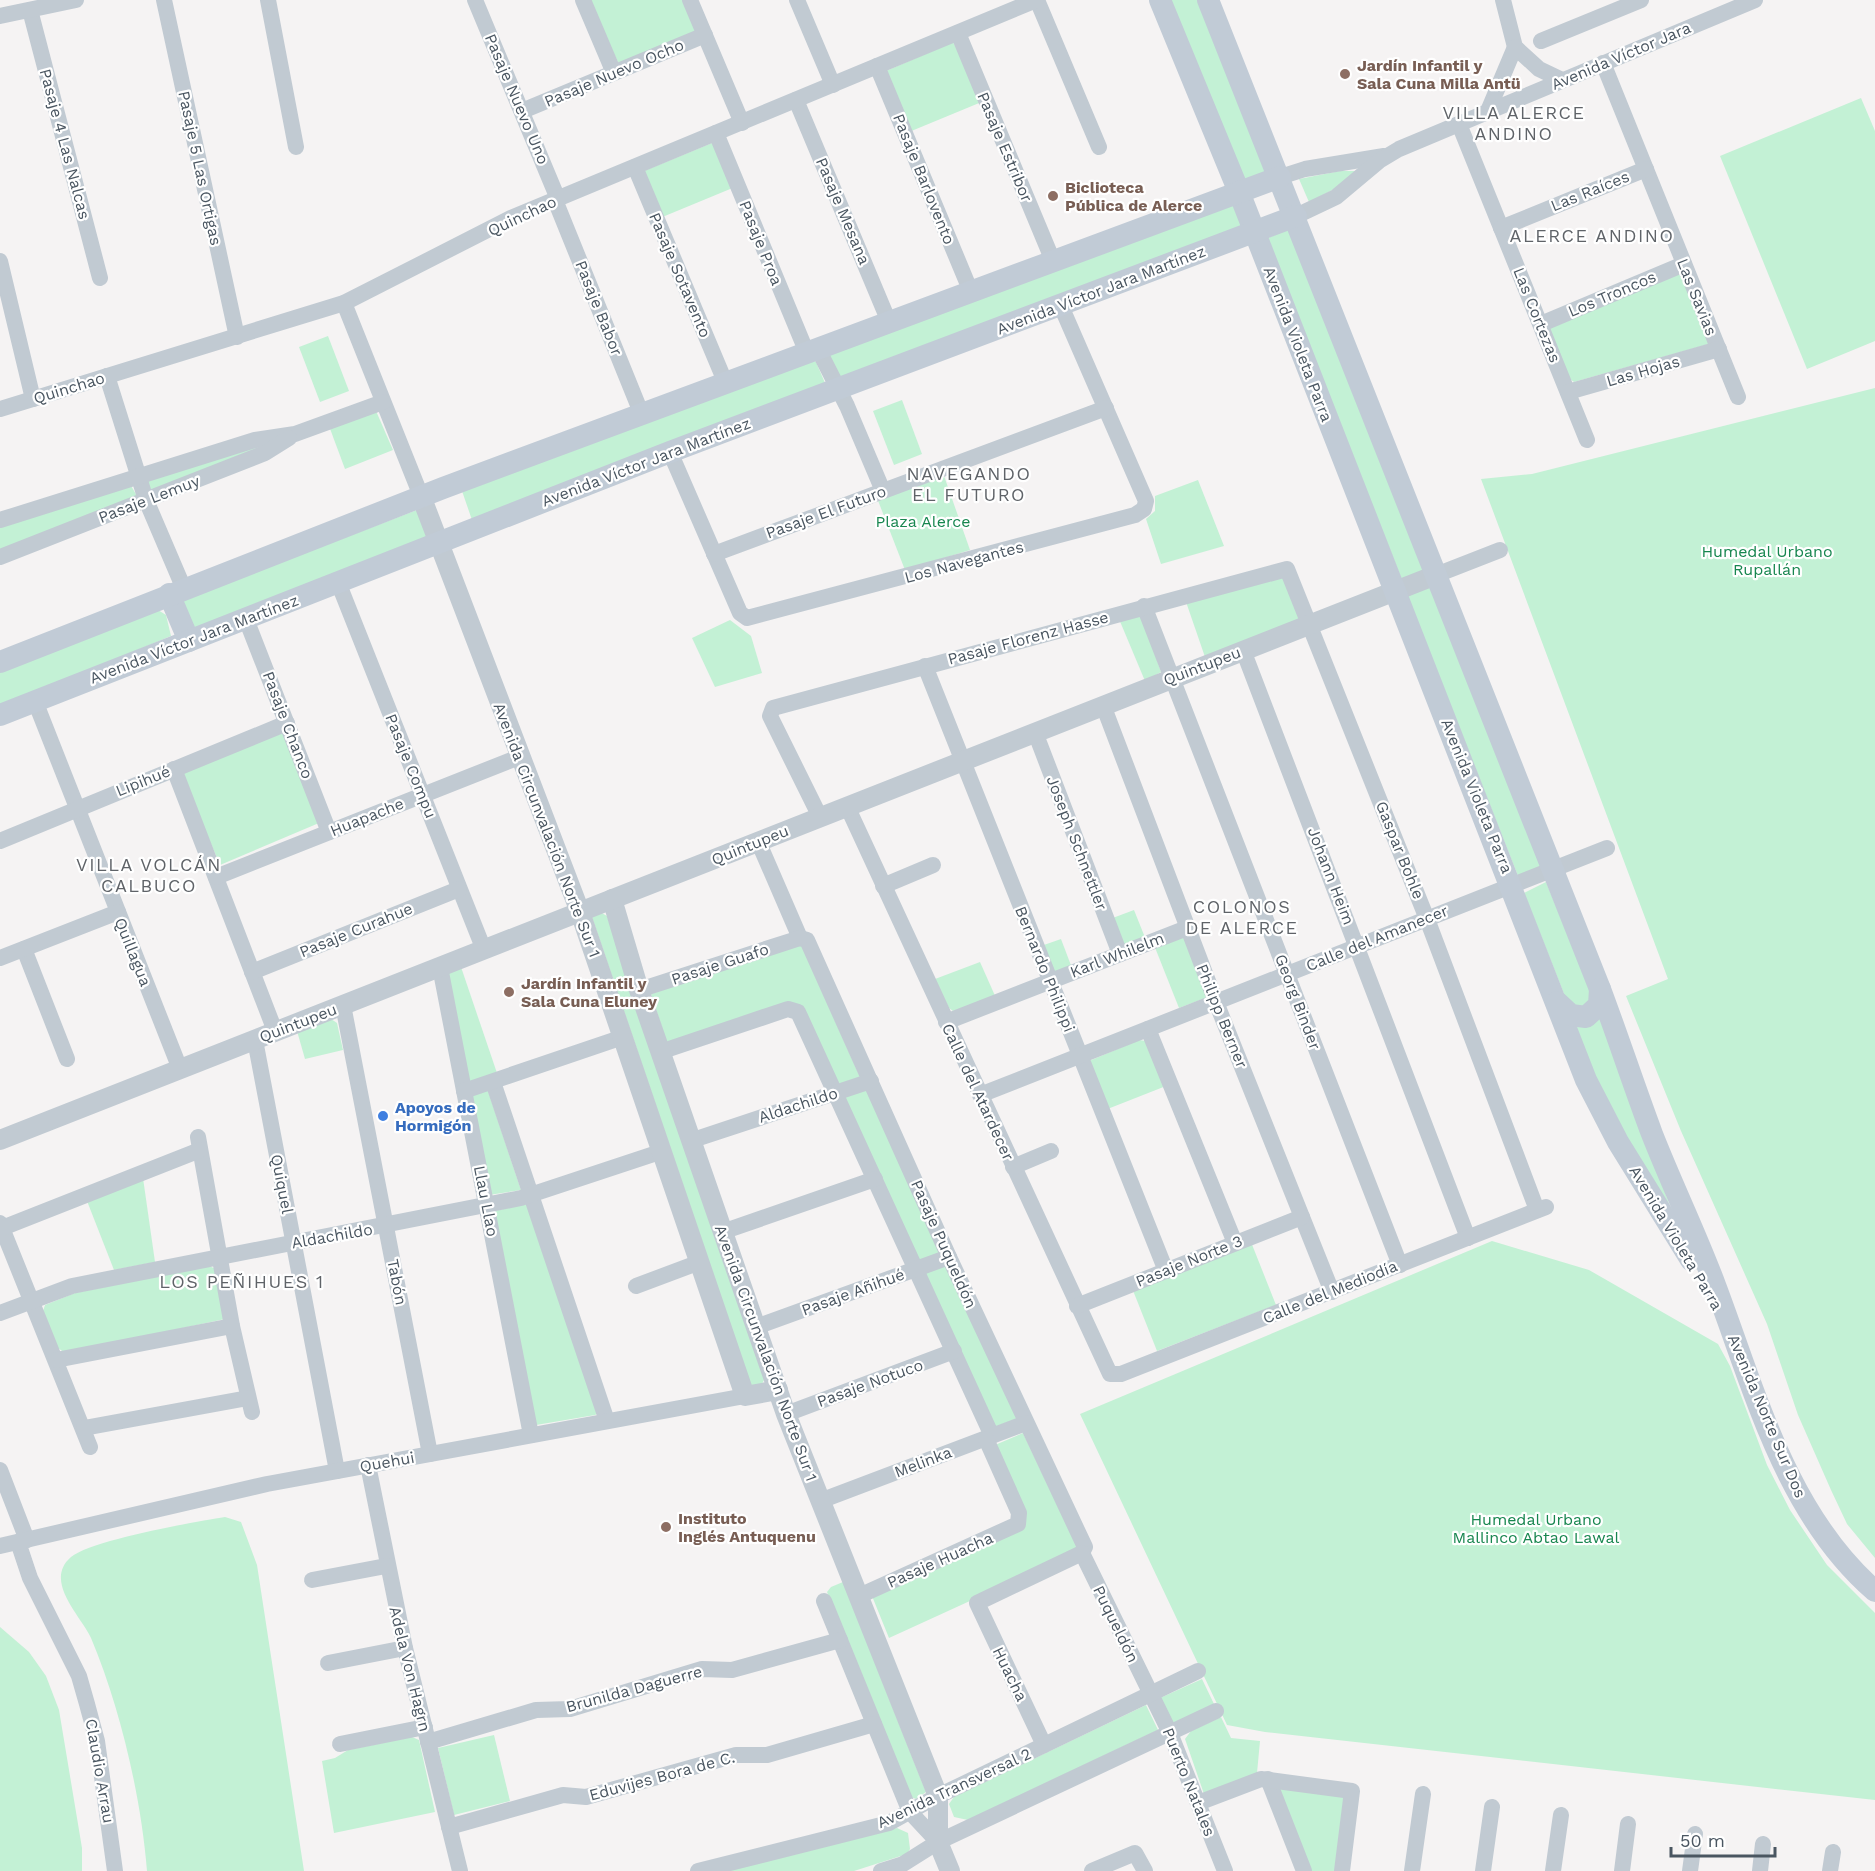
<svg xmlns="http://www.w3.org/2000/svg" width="1875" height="1871" font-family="'Work Sans',sans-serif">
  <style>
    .green { fill: #c3f1d5 }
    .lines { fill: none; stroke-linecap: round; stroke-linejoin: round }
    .minor { stroke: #c1cad2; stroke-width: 16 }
    .tertiary { stroke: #c1cad2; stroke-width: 20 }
    .secondary { stroke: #c1cbd6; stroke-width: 22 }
    .education-dot { fill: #8d6e63; stroke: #fff; stroke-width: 2 }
    .shop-dot { fill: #3f7fe0; stroke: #fff; stroke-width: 2 }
    .labels { text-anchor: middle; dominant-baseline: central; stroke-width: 4.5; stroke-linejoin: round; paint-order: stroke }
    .street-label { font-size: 16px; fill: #4a5661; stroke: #fff }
    .education-label { font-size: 16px; font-weight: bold; fill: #785e54; stroke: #fff; text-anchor: start }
    .park-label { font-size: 16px; fill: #17864f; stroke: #fff }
    .shop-label { font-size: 16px; font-weight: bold; fill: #366cbe; stroke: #fff; text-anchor: start }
    .neighbourhood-label { font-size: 18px; letter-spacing: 1.5px; fill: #5f6368; stroke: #fff }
  </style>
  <rect width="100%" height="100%" fill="#f5f3f3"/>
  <g class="green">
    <polygon points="587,0 686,0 697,31 620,66"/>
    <polygon points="1169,0 1200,0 1269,171 1244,182"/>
    <polygon points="953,42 984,101 909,132 886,71"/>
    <polygon points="1861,98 1875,131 1875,341 1807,369 1720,156"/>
    <polygon points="712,143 735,187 660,218 644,171"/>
    <polygon points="1340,171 1356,171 1340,186 1309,202 1299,179"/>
    <polygon points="1233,202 1244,228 840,379 829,354"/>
    <polygon points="1288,229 1426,570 1402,580 1266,239"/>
    <polygon points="1680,272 1709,344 1574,382 1570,379 1549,331 1552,325"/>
    <polygon points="328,336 349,391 320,402 299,347"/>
    <polygon points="812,360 816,362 825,383 472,520 462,491"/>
    <polygon points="1875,388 1875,1558 1847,1524 1831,1490 1798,1415 1767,1324 1681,1131 1626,996 1668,979 1481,479 1532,474"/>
    <polygon points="902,400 922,454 894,465 873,411"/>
    <polygon points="376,411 393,450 345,469 329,426"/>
    <polygon points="277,440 151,491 147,479"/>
    <polygon points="943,473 970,550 905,570 877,498"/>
    <polygon points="1198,480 1224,546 1161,564 1146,519 1155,511 1155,496"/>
    <polygon points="130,484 137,496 0,553 0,523"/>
    <polygon points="417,510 428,539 192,629 181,600"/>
    <polygon points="1282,573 1304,618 1205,657 1185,599"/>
    <polygon points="1432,585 1543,866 1518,876 1407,595"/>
    <polygon points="158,610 166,615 171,636 0,707 0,669"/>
    <polygon points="1142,616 1161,672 1145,681 1119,619"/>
    <polygon points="730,620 751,636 762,673 715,687 692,638"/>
    <polygon points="280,734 284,734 319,823 220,865 183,778 184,771"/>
    <polygon points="1546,882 1594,999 1588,1010 1570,1009 1524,893"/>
    <polygon points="1134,910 1146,940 1128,947 1119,943 1110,919"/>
    <polygon points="600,912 607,916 765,1378 762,1384 751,1386 592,917"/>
    <polygon points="1185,936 1208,997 1179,1008 1154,945"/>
    <polygon points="1061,939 1072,968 1057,974 1050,971 1041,946"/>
    <polygon points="800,942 860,1077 839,1084 803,1011 667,1043 651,994"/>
    <polygon points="980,962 996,998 953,1011 949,1008 935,979"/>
    <polygon points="461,967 498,1076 470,1084 447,973"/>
    <polygon points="1600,1015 1670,1206 1613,1124 1573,1024"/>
    <polygon points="331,1019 337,1023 343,1050 305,1059 297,1031"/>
    <polygon points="1139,1040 1146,1041 1166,1086 1105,1110 1089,1061"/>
    <polygon points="487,1088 521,1190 489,1195 468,1095"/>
    <polygon points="863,1091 869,1091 944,1251 920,1265 843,1098"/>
    <polygon points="143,1178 155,1262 114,1270 87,1201"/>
    <polygon points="527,1204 597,1414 595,1415 536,1425 494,1211"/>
    <polygon points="1492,1241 1589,1270 1718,1344 1730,1366 1767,1465 1790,1510 1827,1565 1875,1613 1875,1800 1265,1732 1227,1725 1080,1414"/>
    <polygon points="1251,1242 1276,1305 1157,1351 1132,1288"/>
    <polygon points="947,1264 1019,1418 994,1427 923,1273"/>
    <polygon points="209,1266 216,1269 225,1319 65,1353 58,1348 43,1311 45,1305 75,1293"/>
    <polygon points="1023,1433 1079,1551 889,1638 872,1596 1019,1529 995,1445"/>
    <path d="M225 1517 241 1522 257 1565 304 1871H147C141 1796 120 1707 91 1638 81 1616 43 1581 71 1557 92 1540 194 1522 225 1517Z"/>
    <polygon points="843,1582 926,1792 916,1799 911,1797 827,1592 831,1587"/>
    <polygon points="0,1627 29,1652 46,1676 59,1710 82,1848 82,1871 0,1871"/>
    <polygon points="1202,1679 1214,1704 1172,1724 1160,1698"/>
    <polygon points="1146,1705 1158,1730 968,1820 954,1817 949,1804 954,1797"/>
    <polygon points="1221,1717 1231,1738 1260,1741 1257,1773 1204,1794 1185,1739 1191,1731"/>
    <polygon points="494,1735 510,1801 454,1815 438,1748"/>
    <polygon points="412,1737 419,1740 435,1812 334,1833 322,1761 335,1758 348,1750"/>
    <polygon points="1278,1787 1346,1795 1338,1871 1307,1871"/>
    <polygon points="897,1828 908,1833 910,1849 907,1854 854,1871 724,1871"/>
  </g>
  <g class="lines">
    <g class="minor">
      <polyline points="164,0 237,337"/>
      <polyline points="268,0 296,147"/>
      <polyline points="475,0 558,199"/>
      <polyline points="583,0 614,73"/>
      <polyline points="690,0 742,123"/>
      <polyline points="797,0 833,85"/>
      <polyline points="1037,0 1099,147"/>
      <polyline points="1503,0 1515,47 1539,69 1562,80"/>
      <polyline points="30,10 100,278"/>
      <polyline points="0,16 76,0"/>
      <polyline points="958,33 1053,261"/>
      <polyline points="1541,41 1641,0"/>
      <polyline points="1603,63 1738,397"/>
      <polyline points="877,66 971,292"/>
      <polyline points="796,100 889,322"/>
      <polyline points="522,111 705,35"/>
      <polyline points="1488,111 1515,47"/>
      <polyline points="1459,124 1587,440"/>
      <polyline points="716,133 807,353"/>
      <polyline points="635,167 726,384"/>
      <polyline points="1280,177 1305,169 1384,156"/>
      <polyline points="555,200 642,415"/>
      <polyline points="1296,216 1336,197 1379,161 1399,149 1755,0"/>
      <polyline points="1501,228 1646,169"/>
      <polyline points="0,261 33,399"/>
      <polyline points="344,303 421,496"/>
      <polyline points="1541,324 1684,264"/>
      <polyline points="818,349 847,406 883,491"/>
      <polyline points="107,376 146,500 184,589"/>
      <polyline points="1568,392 1719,349"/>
      <polyline points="0,409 344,303 511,218 1036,0"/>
      <polyline points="670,452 740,613 747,618 1135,515 1144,509 1146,501 1061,306"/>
      <polyline points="0,520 255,440 295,434 383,402"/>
      <polyline points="714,554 1106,408"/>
      <polyline points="0,557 265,453 289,438"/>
      <polyline points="1436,575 1500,550"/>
      <polyline points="338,582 484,950"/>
      <polyline points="1144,606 1400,1265"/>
      <polyline points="246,619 329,832"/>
      <polyline points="1243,650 1468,1238"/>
      <polyline points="925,666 1166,1271"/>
      <polyline points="35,701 180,1069"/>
      <polyline points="1103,705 1216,1002 1332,1292"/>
      <polyline points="1035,732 1120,954"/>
      <polyline points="174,769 275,1031"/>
      <polyline points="847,806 1110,1374 1121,1374 1546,1207"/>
      <polyline points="820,817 770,716 773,708 1287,569 1427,919 1537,1210"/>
      <polyline points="0,841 287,723"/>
      <polyline points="758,841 800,938"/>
      <polyline points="216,877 519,757"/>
      <polyline points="883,886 933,865"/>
      <polyline points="800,938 807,940 949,1257 1085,1547 1082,1553"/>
      <polyline points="24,949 67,1059"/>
      <polyline points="0,958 118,912"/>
      <polyline points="440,967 531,1435"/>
      <polyline points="252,972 459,889"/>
      <polyline points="639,990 800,938"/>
      <polyline points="343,1005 430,1454"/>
      <polyline points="946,1022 1187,928"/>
      <polyline points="1148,1029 1235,1243"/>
      <polyline points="255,1040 337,1471"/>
      <polyline points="660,1052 788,1009 798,1012 992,1436"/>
      <polyline points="493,1082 607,1421"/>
      <polyline points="464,1091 623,1037"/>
      <polyline points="980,1095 1607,848"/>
      <polyline points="198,1137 232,1326 252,1412"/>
      <polyline points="690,1141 871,1081"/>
      <polyline points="1013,1167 1051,1151"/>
      <polyline points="0,1223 90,1447"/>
      <polyline points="2,1228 200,1150"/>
      <polyline points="722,1232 875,1179"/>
      <polyline points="636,1286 700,1262"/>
      <polyline points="1077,1306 1302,1217"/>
      <polyline points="0,1313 72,1286 521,1198 663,1151"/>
      <polyline points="756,1327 949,1257"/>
      <polyline points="56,1360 232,1326"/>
      <polyline points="786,1414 954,1351"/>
      <polyline points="84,1428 248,1398"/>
      <polyline points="368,1465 405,1648 460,1871"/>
      <polyline points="0,1470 27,1540"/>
      <polyline points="820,1501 1026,1423"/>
      <polyline points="18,1542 30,1578 79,1676 87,1704 97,1741 115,1871"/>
      <polyline points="0,1546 267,1484 745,1396"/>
      <polyline points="1082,1553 1170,1733 1225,1871"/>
      <polyline points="312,1580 386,1566"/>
      <polyline points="859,1596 1018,1524 1019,1513 986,1439"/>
      <polyline points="824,1601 910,1812 938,1842"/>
      <polyline points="328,1663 405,1648"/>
      <polyline points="428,1742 536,1710 570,1709 702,1669 732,1670 840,1640"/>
      <polyline points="340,1744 425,1727"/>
      <polyline points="1044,1745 977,1603 1082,1553"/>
      <polyline points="1268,1779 1304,1871"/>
      <polyline points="1198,1803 1261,1779 1352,1791 1342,1871"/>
      <polyline points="449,1827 563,1795 586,1797 736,1755 767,1755 874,1724"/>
      <polyline points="698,1871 889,1823 932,1799 1198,1671"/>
      <polyline points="881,1871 903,1864 938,1842 1216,1711"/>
      <polyline points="1092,1871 1135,1853 1145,1871"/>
      <polyline points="1412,1871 1423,1794"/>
      <polyline points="1483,1871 1492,1807"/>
      <polyline points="1553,1871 1561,1815"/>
      <polyline points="1622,1871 1628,1824"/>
      <polyline points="1690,1871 1695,1834"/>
      <polyline points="1760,1871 1763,1844"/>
      <polyline points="1830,1871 1833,1852"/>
    </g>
    <g class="tertiary">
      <polyline points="421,496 580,912 745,1396 778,1390"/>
      <polyline points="612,899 639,990 786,1414 938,1796 938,1842 950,1871"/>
      <polyline points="0,1140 1436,575"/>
    </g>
    <g class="secondary">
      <polyline points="1160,0 1239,192 1586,1080 1618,1142 1691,1260"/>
      <path d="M1208 0 1600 989C1618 1037 1634 1086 1652 1134 1672 1185 1696 1234 1715 1285 1755 1391 1786 1514 1875 1591"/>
      <polyline points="169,594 189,641"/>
      <polyline points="0,662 443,488 1280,177"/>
      <polyline points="0,715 670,452 1296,216"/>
      <polyline points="1557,1002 1571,1015 1586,1017 1599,1005 1600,989"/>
    </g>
  </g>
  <g class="education-dot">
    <circle cx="1345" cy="74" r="6"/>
    <circle cx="1053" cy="196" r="6"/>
    <circle cx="509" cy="992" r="6"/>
    <circle cx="666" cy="1527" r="6"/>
  </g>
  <circle class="shop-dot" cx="383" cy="1116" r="6"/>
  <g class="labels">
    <g class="street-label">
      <text transform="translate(1621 56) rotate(-23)">Avenida Víctor Jara</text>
      <text transform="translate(614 73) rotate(-23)">Pasaje Nuevo Ocho</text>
      <text transform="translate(517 99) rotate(67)">Pasaje Nuevo Uno</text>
      <text transform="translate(65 144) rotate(75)">Pasaje 4 Las Nalcas</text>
      <text transform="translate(1005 147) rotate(67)">Pasaje Estribor</text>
      <text transform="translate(200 168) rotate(78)">Pasaje 5 Las Ortigas</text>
      <text transform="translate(924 179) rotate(68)">Pasaje Barlovento</text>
      <text transform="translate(1590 191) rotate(-22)">Las Raíces</text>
      <text transform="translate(843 211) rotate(67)">Pasaje Mesana</text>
      <text transform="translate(522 216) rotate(-25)">Quinchao</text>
      <text transform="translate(761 243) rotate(68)">Pasaje Proa</text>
      <text transform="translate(680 275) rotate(67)">Pasaje Sotavento</text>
      <text transform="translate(1101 290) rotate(-21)">Avenida Víctor Jara Martínez</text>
      <text transform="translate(1612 294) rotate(-23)">Los Troncos</text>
      <text transform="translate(1697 297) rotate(68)">Las Savias</text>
      <text transform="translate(599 308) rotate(68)">Pasaje Babor</text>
      <text transform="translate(1537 315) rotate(68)">Las Cortezas</text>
      <text transform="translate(1298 344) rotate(69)">Avenida Violeta Parra</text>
      <text transform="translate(1643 371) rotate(-16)">Las Hojas</text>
      <text transform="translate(69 388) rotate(-17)">Quinchao</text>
      <text transform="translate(646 462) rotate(-21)">Avenida Víctor Jara Martínez</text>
      <text transform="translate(149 499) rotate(-21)">Pasaje Lemuy</text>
      <text transform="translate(826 512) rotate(-20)">Pasaje El Futuro</text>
      <text transform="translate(964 562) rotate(-15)">Los Navegantes</text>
      <text transform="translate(1028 638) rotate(-15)">Pasaje Florenz Hasse</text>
      <text transform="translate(194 639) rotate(-21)">Avenida Víctor Jara Martínez</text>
      <text transform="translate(1202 666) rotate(-21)">Quintupeu</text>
      <text transform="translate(288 725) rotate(69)">Pasaje Chanco</text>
      <text transform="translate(411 766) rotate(68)">Pasaje Compu</text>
      <text transform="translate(143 781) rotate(-22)">Lipihué</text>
      <text transform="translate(1477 796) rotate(68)">Avenida Violeta Parra</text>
      <text transform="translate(367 817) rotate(-22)">Huapache</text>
      <text transform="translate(547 830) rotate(69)">Avenida Circunvalación Norte Sur 1</text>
      <text transform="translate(1077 843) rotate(69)">Joseph Schnettler</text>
      <text transform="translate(750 845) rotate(-22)">Quintupeu</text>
      <text transform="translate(1400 850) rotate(68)">Gaspar Bohle</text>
      <text transform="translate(1331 876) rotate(69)">Johann Heim</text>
      <text transform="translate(356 930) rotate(-22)">Pasaje Curahue</text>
      <text transform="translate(1377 938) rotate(-22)">Calle del Amanecer</text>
      <text transform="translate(133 952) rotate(68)">Quillagua</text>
      <text transform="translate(1117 955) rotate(-21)">Karl Whilelm</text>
      <text transform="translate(720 964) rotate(-18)">Pasaje Guafo</text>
      <text transform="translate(1045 969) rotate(68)">Bernardo Philippi</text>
      <text transform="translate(1298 1002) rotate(69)">Georg Binder</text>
      <text transform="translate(1222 1016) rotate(68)">Philipp Berner</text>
      <text transform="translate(298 1023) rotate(-21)">Quintupeu</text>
      <text transform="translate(978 1092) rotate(65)">Calle del Atardecer</text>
      <text transform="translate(798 1105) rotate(-18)">Aldachildo</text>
      <text transform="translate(282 1184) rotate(79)">Quiquel</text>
      <text transform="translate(486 1201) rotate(79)">Llau Llao</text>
      <text transform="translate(332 1236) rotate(-10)">Aldachildo</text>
      <text transform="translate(1676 1238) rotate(59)">Avenida Violeta Parra</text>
      <text transform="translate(944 1244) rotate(66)">Pasaje Puqueldón</text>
      <text transform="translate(1189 1261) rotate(-22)">Pasaje Norte 3</text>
      <text transform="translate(397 1282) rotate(79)">Tabón</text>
      <text transform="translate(853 1292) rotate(-20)">Pasaje Añihué</text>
      <text transform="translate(1330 1292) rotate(-22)">Calle del Mediodía</text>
      <text transform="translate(766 1353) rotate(70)">Avenida Circunvalación Norte Sur 1</text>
      <text transform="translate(870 1383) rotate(-20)">Pasaje Notuco</text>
      <text transform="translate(1767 1416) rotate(67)">Avenida Norte Sur Dos</text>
      <text transform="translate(387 1462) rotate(-10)">Quehui</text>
      <text transform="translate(923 1462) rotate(-21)">Melinka</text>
      <text transform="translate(940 1560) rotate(-24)">Pasaje Huacha</text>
      <text transform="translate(1116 1624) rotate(64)">Puqueldón</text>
      <text transform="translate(410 1669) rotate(76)">Adela Von Hagrn</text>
      <text transform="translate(1010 1674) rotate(64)">Huacha</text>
      <text transform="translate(634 1689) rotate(-15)">Brunilda Daguerre</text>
      <text transform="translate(100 1771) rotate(80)">Claudio Arrau</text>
      <text transform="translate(662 1776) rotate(-15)">Eduvijes Bora de C.</text>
      <text transform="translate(1189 1782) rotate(68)">Puerto Natales</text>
      <text transform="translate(954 1788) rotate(-25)">Avenida Transversal 2</text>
    </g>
    <g class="education-label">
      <text x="1357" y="65">Jardín Infantil y<tspan x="1357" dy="18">Sala Cuna Milla Antü</tspan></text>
      <text x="1065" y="187">Biclioteca<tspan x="1065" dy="18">Pública de Alerce</tspan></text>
      <text x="521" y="983">Jardín Infantil y<tspan x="521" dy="18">Sala Cuna Eluney</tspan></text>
      <text x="678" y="1518">Instituto<tspan x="678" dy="18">Inglés Antuquenu</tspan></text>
    </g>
    <g class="park-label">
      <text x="923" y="521">Plaza Alerce</text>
      <text x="1767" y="551">Humedal Urbano<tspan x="1767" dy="18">Rupallán</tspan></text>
      <text x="1536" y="1519">Humedal Urbano<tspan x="1536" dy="18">Mallinco Abtao Lawal</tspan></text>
    </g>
    <g class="shop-label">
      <text x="395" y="1107">Apoyos de<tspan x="395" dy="18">Hormigón</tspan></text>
    </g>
    <g class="neighbourhood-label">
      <text x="1514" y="112">VILLA ALERCE<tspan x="1514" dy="21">ANDINO</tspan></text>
      <text x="1592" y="235">ALERCE ANDINO</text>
      <text x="969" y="473">NAVEGANDO<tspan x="969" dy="21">EL FUTURO</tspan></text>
      <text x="149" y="864">VILLA VOLCÁN<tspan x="149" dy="21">CALBUCO</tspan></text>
      <text x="1242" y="906">COLONOS<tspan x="1242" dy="21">DE ALERCE</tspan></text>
      <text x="242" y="1281">LOS PEÑIHUES 1</text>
    </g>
  </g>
  <path d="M1671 1847v9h104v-9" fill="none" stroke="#4a5661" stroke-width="3"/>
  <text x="1680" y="1847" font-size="18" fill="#4a5661" stroke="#ffffff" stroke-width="4.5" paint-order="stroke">50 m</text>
</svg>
